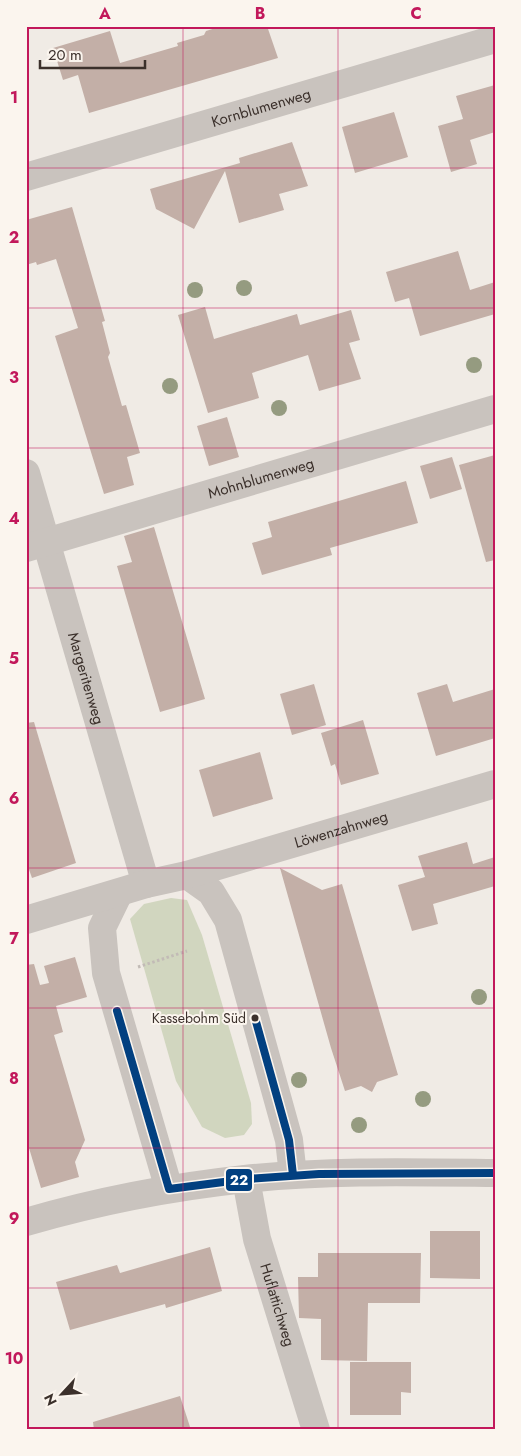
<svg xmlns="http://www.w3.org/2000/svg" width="521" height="1456" font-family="Jost,sans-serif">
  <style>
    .green { fill: #d1d6bf }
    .building { fill: #c3afa7 }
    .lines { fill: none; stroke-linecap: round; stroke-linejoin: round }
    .path { stroke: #c2bbb6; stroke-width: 3; stroke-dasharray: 2.5 2.5; stroke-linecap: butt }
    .street { stroke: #c9c3be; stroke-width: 28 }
    .bus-1-casing { stroke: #fbf5ee; stroke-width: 11 }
    .bus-1 { stroke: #024080; stroke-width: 8 }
    .tree { fill: #959b80 }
    .grid { fill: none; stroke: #c2185b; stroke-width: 1; stroke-opacity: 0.55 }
    .bus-dot { fill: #3b302b; stroke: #fbf5ee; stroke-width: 2 }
    .labels { text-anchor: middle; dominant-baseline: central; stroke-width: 4; stroke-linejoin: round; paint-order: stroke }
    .bus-label { font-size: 14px; fill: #3b302b; stroke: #fbf5ee; text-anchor: end }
    .street-label { font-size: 15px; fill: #3b302b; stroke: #fbf5ee }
    .line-badge { stroke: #fbf5ee; stroke-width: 2 }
    .badge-label { font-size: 14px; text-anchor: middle; font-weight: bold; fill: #fff }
    .neatline { fill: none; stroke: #c2185b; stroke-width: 2 }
    .grid-label { font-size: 16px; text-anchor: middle; font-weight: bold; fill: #c2185b }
  </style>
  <rect width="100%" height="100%" fill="#f0ebe5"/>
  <polygon class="green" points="171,898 187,900 202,935 251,1103 252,1124 244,1135 225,1138 202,1127 176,1081 130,919 144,904"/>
  <g class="building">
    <polygon points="222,26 267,26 278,58 89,113 78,75 63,80 53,48 110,31 120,63 178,46 177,43 204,35 206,31"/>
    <polygon points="495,85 495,132 470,140 477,164 451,172 438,126 463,119 456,96"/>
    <polygon points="394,112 408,157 355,173 342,127"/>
    <polygon points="292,142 308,186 279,194 284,210 239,223 225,171 194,229 156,209 150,189 240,163 239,158"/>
    <polygon points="72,207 105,321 102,322 110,353 108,357 122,406 126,405 140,453 127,457 134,485 104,494 55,336 78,328 56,259 37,265 36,262 26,265 26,220"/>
    <polygon points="458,251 470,290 495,282 495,314 420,336 409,298 395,302 386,272"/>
    <polygon points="205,307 214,339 297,314 300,325 351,310 360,340 349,343 361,379 319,391 308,355 252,373 259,398 208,413 178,315"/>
    <polygon points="227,417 239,457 209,466 197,426"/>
    <polygon points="495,455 495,560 486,562 459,465"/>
    <polygon points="452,457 462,489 430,499 420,466"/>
    <polygon points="406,481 418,523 330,548 332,555 262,575 252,543 272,537 268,522"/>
    <polygon points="154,527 205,699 160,712 117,566 132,562 124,536"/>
    <polygon points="314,684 326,725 292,735 280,694"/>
    <polygon points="447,684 453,702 495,689 495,738 436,756 417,693"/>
    <polygon points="363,720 379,774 341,785 335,764 331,766 321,733"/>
    <polygon points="34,722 76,863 32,878 26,861 26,723"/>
    <polygon points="260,752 273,799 213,817 199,770"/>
    <polygon points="467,842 473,864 495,857 495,886 433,904 438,924 412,931 398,885 425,877 418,856"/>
    <polygon points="280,868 322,890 342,884 398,1075 377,1082 372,1092 361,1086 345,1091 331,1048"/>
    <polygon points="75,957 87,997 56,1006 63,1032 54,1035 85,1140 75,1162 79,1177 41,1188 26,1138 26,965 34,964 40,985 49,983 44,966"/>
    <polygon points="430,1231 480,1231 480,1279 430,1278"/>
    <polygon points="210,1247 222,1291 166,1308 165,1304 70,1330 56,1282 117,1265 120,1273"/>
    <polygon points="318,1253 421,1253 420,1303 368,1303 367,1361 321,1360 321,1319 299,1318 298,1277 318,1277"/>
    <polygon points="350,1362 411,1362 411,1393 401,1392 401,1415 350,1415"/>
    <polygon points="180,1396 191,1430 94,1430 93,1422"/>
  </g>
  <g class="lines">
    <polyline class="path" points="138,967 187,951"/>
    <g class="street">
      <path id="s1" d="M26 177 495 39"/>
      <path id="s2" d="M26 473 146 884"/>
      <path id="s3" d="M26 548 495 409"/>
      <polyline points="187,875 211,892 228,920 289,1140 293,1175"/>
      <polyline points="119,893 102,928 106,973 169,1189"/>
      <path id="s4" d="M26 920 146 884 187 875 495 784"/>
      <path id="s5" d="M246 1179 257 1239 316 1430"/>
      <path d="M26 1222C98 1201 171 1187 245 1179 328 1170 412 1172 495 1173"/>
    </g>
    <g class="bus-1-casing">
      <g id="bus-1">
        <polyline points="117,1011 169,1189 247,1179 319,1174 495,1173"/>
        <polyline points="255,1018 289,1140 293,1175"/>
      </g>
    </g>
    <use href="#bus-1" class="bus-1"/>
  </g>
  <g class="tree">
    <circle cx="244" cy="288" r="8"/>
    <circle cx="195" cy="290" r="8"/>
    <circle cx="474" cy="365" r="8"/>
    <circle cx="170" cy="386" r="8"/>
    <circle cx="279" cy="408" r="8"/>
    <circle cx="479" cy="997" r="8"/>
    <circle cx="299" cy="1080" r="8"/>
    <circle cx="423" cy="1099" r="8"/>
    <circle cx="359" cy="1125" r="8"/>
  </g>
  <path class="grid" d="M183 26V1430M338 26V1430M26 168H495M26 308H495M26 448H495M26 588H495M26 728H495M26 868H495M26 1008H495M26 1148H495M26 1288H495"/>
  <circle class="bus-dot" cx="255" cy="1018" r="4.5"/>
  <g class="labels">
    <g class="bus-label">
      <text x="246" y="1018">Kassebohm Süd</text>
    </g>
    <g class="street-label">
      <text stroke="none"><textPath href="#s1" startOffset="245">Kornblumenweg</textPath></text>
      <text stroke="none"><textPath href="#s3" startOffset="245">Mohnblumenweg</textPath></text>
      <text stroke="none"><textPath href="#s2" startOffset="214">Margeritenweg</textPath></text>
      <text stroke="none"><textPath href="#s4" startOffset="328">Löwenzahnweg</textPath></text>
      <text stroke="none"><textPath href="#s5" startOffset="130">Huflattichweg</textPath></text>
    </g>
  </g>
  <rect class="line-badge" x="225" y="1168" width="28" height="24" rx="5" fill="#024080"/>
  <g class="badge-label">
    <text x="239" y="1185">22</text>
  </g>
  <rect width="521" height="1456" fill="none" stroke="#fbf5ee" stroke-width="55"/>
  <g transform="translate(62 1394) rotate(244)" stroke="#fbf5ee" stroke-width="4" paint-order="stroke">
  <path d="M0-4L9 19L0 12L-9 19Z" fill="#3b302b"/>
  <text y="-8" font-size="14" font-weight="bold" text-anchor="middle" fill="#3b302b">N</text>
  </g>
  <path d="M40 60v8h105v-8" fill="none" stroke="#3b302b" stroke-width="2.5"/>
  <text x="48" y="60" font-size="15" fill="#3b302b" stroke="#fbf5ee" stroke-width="4" paint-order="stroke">20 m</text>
  <rect x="28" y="28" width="466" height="1400" class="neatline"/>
  <g class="grid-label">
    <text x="105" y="19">A</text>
    <text x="260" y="19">B</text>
    <text x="416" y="19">C</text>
    <text x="14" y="103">1</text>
    <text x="14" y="243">2</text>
    <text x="14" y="383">3</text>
    <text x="14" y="524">4</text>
    <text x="14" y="664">5</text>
    <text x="14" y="804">6</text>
    <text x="14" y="944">7</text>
    <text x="14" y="1084">8</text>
    <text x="14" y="1224">9</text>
    <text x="14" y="1364">10</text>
  </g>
</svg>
